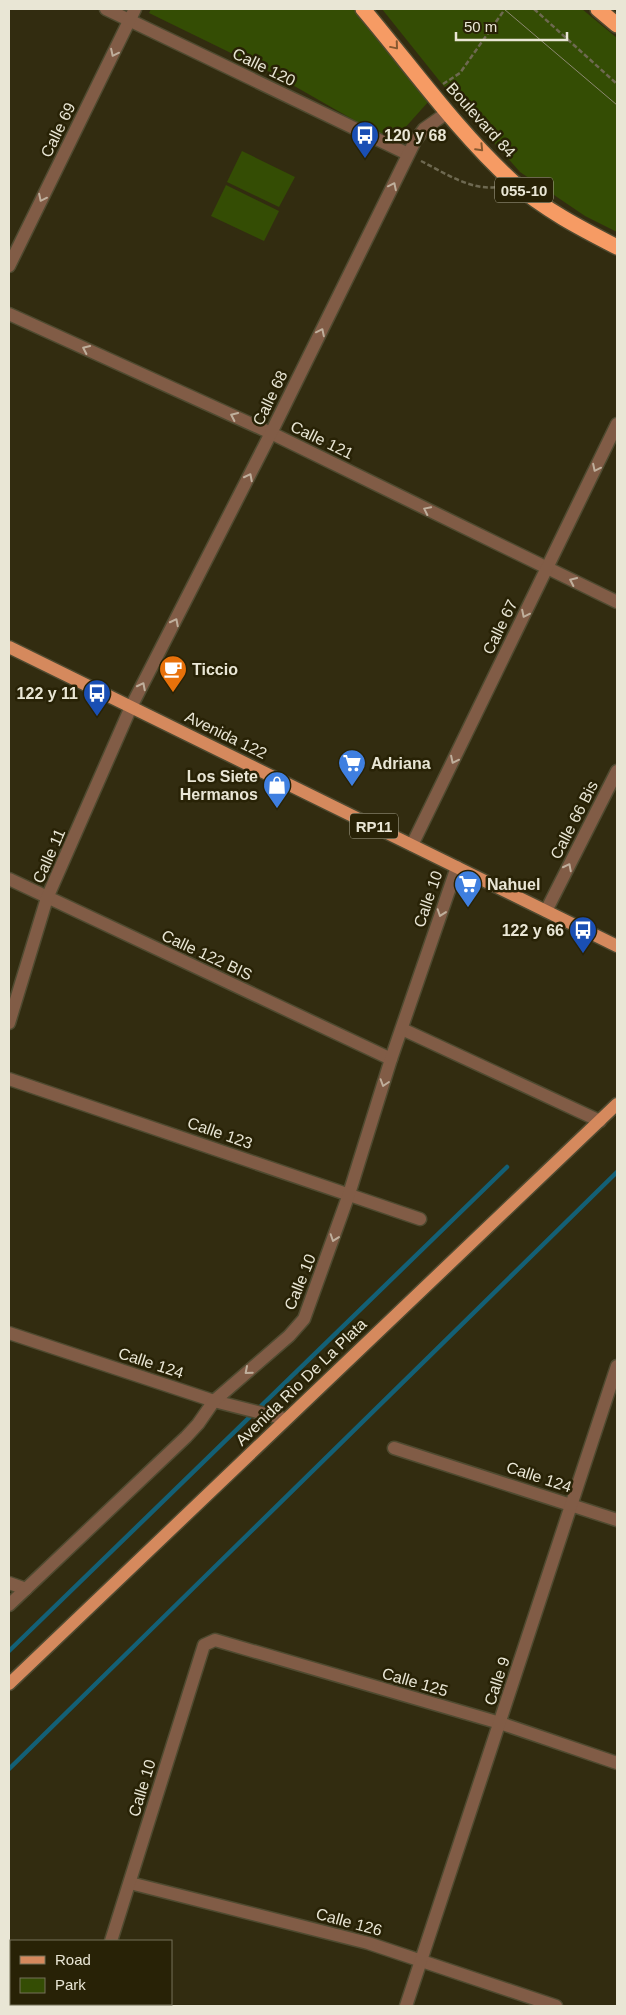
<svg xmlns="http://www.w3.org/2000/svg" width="626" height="2015" font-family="Arial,sans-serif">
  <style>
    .green { fill: #344d04 }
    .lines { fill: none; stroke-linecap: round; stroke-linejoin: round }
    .stream { stroke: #136076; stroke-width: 4.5 }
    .minor-casing { stroke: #4f4a30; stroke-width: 15 }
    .major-casing { stroke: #4f4a30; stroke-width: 15 }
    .highway-casing { stroke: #4f4a30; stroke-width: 18 }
    .path { stroke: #6e6951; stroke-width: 2.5; stroke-dasharray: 5 2.5; stroke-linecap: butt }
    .minor { stroke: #815c46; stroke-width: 12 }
    .major { stroke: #d5895d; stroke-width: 12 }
    .highway { stroke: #f69b64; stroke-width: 15 }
    .tram { stroke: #8c8871; stroke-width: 1 }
    .oneway { stroke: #855830 }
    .oneway2 { stroke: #bfaf9c }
    .labels { text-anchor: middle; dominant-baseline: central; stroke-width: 5; stroke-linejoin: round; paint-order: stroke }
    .shield { fill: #282206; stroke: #afab97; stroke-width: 1 }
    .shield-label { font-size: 15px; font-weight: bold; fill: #e9e6d5 }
    .street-label { font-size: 16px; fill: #e9e6d5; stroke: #282206 }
    .poi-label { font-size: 16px; font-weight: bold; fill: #e9e6d5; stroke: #282206; text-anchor: start }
  </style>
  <rect width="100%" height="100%" fill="#322c10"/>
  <g class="green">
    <polygon points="151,9 355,9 429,101 394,140 373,131 268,71 149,13"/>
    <polygon points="382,9 582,9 617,38 617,232 585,216 520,172 442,84"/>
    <polygon points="242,151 295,177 279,207 227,182"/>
    <polygon points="226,185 279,211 264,241 211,216"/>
  </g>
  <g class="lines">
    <g class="stream">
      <polyline points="9,1651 507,1167"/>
      <polyline points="9,1769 617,1172"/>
    </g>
    <g class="minor-casing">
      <g id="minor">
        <polyline points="106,9 408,154"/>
        <polyline points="9,266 135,9"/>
        <polyline points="9,314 271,433 617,602"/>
        <polyline points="412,845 617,424"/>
        <polyline points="9,879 391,1059"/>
        <polyline points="546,911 617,771"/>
        <polyline points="9,1023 47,898 131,707 271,433 415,141 424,129 448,112"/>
        <polyline points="402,1029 600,1121"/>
        <polyline points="9,1079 420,1219"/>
        <polyline points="9,1333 214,1401 285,1419"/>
        <polyline points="394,1448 617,1520"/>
        <polyline points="9,1583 26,1589"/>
        <polyline points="9,1605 186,1437 198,1424 214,1401 289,1336 304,1319 349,1194 391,1059 457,867"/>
        <polyline points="130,1883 368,1943 556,2006"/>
        <polyline points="111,1941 204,1645 215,1640 500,1723 617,1763"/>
        <polyline points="91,2006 91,2004"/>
        <polyline points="406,2006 617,1366"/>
      </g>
    </g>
    <g class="major-casing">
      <g id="major">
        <polyline points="9,647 617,946"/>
        <polyline points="9,1684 617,1104"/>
      </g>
    </g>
    <g class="highway-casing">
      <g id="highway">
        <path d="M363 9C412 67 457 131 513 182 543 209 582 229 617 247"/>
        <polyline points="598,9 617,25"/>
      </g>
    </g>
    <g class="path">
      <polyline points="534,9 617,84"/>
      <polyline points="443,84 460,73 505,9"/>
      <path d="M421 161C443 172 471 191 497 187"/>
    </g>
    <use href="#minor" class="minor"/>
    <use href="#major" class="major"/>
    <use href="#highway" class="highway"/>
    <polyline class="tram" points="504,9 617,105"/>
  </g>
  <defs><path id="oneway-chevron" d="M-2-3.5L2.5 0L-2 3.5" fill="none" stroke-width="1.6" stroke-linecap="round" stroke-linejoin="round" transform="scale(1.25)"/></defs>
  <g class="oneway">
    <use href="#oneway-chevron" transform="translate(395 46) rotate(50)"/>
    <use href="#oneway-chevron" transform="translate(480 148) rotate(46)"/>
  </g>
  <g class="oneway2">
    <use href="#oneway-chevron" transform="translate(114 53) rotate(116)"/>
    <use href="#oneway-chevron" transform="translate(393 186) rotate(-64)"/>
    <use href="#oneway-chevron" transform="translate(42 198) rotate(116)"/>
    <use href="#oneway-chevron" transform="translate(321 332) rotate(-64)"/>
    <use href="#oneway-chevron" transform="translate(86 349) rotate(-155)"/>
    <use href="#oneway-chevron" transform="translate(234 416) rotate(-155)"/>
    <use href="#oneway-chevron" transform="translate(596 468) rotate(116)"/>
    <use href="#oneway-chevron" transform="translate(249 477) rotate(-63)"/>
    <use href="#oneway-chevron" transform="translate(427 510) rotate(-154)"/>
    <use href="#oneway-chevron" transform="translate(573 581) rotate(-155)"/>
    <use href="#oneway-chevron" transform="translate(525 614) rotate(116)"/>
    <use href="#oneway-chevron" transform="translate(175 622) rotate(-63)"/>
    <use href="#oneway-chevron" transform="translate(142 686) rotate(-63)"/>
    <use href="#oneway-chevron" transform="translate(454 760) rotate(116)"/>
    <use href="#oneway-chevron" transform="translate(568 867) rotate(-63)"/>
    <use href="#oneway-chevron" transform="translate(441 913) rotate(109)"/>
    <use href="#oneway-chevron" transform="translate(384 1083) rotate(108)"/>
    <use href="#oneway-chevron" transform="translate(334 1238) rotate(109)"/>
    <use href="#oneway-chevron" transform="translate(248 1371) rotate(139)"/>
  </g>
  <defs>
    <g id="bus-pin" transform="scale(1.4375)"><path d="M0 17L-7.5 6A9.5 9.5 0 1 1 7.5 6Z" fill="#1a4fb4" stroke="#282206"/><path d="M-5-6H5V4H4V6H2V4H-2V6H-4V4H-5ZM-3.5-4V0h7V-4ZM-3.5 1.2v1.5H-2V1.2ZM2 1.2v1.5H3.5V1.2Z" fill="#fff"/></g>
    <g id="cafe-pin" transform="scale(1.4375)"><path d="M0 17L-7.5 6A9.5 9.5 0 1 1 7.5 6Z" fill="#e8710a" stroke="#282206"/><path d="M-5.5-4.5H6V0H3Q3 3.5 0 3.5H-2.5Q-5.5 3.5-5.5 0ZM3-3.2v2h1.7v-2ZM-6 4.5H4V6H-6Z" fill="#fff"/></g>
    <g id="supermarket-pin" transform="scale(1.4375)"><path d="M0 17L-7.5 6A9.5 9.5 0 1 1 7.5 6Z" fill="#3f7fe0" stroke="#282206"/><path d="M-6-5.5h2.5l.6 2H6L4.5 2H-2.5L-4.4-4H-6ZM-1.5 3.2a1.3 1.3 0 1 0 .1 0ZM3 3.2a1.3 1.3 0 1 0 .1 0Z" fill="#fff"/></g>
    <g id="shop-pin" transform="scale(1.4375)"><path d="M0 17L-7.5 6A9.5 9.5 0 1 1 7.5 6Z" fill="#3f7fe0" stroke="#282206"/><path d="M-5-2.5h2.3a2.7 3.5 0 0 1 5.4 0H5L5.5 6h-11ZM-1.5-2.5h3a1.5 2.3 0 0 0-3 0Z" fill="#fff"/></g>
  </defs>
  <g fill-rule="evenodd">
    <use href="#bus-pin" x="365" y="135"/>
    <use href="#cafe-pin" x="173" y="669"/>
    <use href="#bus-pin" x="97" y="693"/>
    <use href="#supermarket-pin" x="352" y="763"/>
    <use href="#shop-pin" x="277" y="785"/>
    <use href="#supermarket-pin" x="468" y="884"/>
    <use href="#bus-pin" x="583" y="930"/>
  </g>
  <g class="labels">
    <g class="shield">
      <rect x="495" y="177.5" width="58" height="25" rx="4"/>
      <rect x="350" y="813.5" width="48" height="25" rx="4"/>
    </g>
    <g class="shield-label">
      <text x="524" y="190">055-10</text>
      <text x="374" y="826">RP11</text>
    </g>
    <g class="street-label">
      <text transform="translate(264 67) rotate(26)">Calle 120</text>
      <text transform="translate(481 120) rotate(48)">Boulevard 84</text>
      <text transform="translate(58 130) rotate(-64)">Calle 69</text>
      <text transform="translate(270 398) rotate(-64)">Calle 68</text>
      <text transform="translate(322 440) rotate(26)">Calle 121</text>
      <text transform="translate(500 627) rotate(-64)">Calle 67</text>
      <text transform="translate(226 735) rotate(26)">Avenida 122</text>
      <text transform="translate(574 820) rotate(-63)">Calle 66 Bis</text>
      <text transform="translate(49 856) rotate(-66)">Calle 11</text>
      <text transform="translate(428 899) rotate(-71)">Calle 10</text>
      <text transform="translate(207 955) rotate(25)">Calle 122 BIS</text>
      <text transform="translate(220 1133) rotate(19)">Calle 123</text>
      <text transform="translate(300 1282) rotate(-68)">Calle 10</text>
      <text transform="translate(151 1363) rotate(18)">Calle 124</text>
      <text transform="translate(301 1382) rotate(-44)">Avenida Rìo De La Plata</text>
      <text transform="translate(539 1477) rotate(18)">Calle 124</text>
      <text transform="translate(497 1681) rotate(-72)">Calle 9</text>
      <text transform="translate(415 1682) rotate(16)">Calle 125</text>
      <text transform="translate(142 1788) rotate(-73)">Calle 10</text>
      <text transform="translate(349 1922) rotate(15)">Calle 126</text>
    </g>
    <g class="poi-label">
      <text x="384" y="135">120 y 68</text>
      <text x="192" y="669">Ticcio</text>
      <text x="78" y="693" text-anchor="end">122 y 11</text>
      <text x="371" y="763">Adriana</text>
      <text x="258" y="776" text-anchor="end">Los Siete<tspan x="258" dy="18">Hermanos</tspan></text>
      <text x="487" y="884">Nahuel</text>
      <text x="564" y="930" text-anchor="end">122 y 66</text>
    </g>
  </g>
  <rect width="626" height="2015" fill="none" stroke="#e9e6d5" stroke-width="20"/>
  <rect x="10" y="1940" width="162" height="65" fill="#282206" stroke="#757059"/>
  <rect x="20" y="1956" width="25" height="8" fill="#d5895d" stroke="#757059"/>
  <text x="55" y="1965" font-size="15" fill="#e9e6d5">Road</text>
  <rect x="20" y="1978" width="25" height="15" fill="#344d04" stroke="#757059"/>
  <text x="55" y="1990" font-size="15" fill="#e9e6d5">Park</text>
  <path d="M456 32v8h111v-8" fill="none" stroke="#e9e6d5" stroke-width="2.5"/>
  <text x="464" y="32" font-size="15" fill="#e9e6d5" stroke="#282206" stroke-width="4" paint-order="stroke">50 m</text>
</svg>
